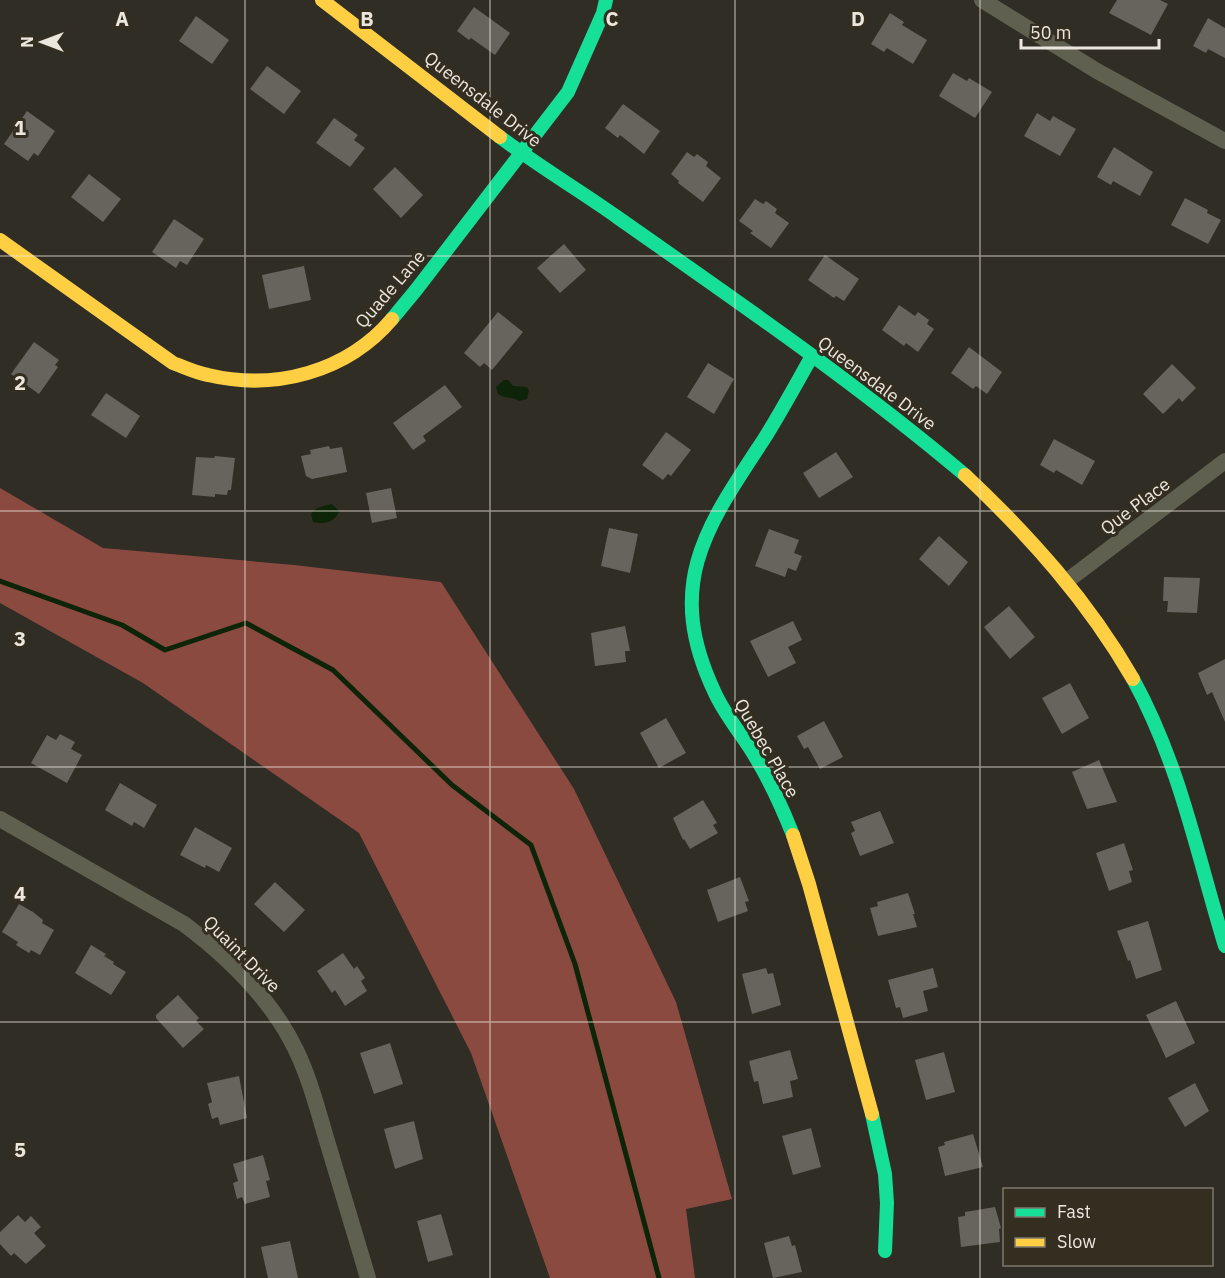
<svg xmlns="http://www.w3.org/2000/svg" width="1225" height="1278" font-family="'IBM Plex Sans',sans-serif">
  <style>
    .forest { fill: #8b4a40 }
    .water { fill: #0e2408 }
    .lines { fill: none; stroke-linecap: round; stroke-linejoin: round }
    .stream { stroke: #0e2408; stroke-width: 5 }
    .building { fill: #67635d }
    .street { stroke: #606051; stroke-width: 16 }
    .fast { stroke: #16e098; stroke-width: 14 }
    .slow { stroke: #ffcf43; stroke-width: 14 }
    .grid { fill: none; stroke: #ebe7df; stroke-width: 1.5; stroke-opacity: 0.55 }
    .labels { text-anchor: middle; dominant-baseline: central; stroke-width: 6; stroke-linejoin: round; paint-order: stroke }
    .street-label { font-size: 18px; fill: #ebe7df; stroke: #342e21 }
    .grid-label { font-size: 20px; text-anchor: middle; font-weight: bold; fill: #ebe7df; stroke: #342e21; stroke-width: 6; stroke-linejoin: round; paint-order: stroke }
  </style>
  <rect width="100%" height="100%" fill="#302d25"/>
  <polygon class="forest" points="0,488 103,548 294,565 441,582 574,789 676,1002 732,1199 686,1209 695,1278 550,1278 471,1053 359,833 143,683 0,603"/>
  <g class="water">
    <path d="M504 380H508L513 386 527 387 529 390 527 399 519 401C513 396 505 399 498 394L496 387Z"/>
    <path d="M332 504 339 511C336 522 323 525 313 522L311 514C315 507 324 506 332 504Z"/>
  </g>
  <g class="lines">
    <polyline class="stream" points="0,581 122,625 165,650 246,623 333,670 452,785 531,845 575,964 659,1278"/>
  </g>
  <g class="building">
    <polygon points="1117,0 1160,0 1168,4 1151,35 1109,13"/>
    <polygon points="474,7 510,33 495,55 471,38 469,40 457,31"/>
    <polygon points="890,13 904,22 902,25 927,40 913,64 887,48 884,52 871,44"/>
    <polygon points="196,16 229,40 212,64 179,41"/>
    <polygon points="1208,18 1225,28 1225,58 1208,49 1206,53 1193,46"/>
    <polygon points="267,66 301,91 284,114 250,89"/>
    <polygon points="953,73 967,81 969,78 992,92 975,118 939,96"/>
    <polygon points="623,104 660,131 644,154 620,135 618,138 605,128"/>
    <polygon points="27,111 55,131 38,156 34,153 28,161 4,144"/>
    <polygon points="1037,113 1050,121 1053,116 1076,129 1060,156 1024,136"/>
    <polygon points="334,118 358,135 354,140 365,148 350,167 316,143"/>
    <polygon points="1114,147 1153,172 1140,196 1113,181 1111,185 1097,177"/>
    <polygon points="687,152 694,157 697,154 708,162 706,166 721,178 703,202 678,183 679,181 671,174"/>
    <polygon points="395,167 423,195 401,218 373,189"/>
    <polygon points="89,174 121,199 103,222 71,197"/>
    <polygon points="1185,198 1208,210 1207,213 1221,220 1208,244 1171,225"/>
    <polygon points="755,199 763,204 766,201 777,209 775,213 789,223 771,248 750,233 753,231 739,221"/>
    <polygon points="174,219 204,239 187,265 180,261 176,268 152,252"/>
    <polygon points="564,244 586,270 560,293 537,268"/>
    <polygon points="825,255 859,279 844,301 836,296 834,298 808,280"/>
    <polygon points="304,266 311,300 269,309 262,275"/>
    <polygon points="899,305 915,316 918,312 929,320 927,324 934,329 918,352 906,343 904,346 882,330"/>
    <polygon points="498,312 523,332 492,370 484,363 480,367 464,353"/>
    <polygon points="34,342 59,360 55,365 58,367 39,394 11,374"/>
    <polygon points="969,347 1002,372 987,394 976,386 973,389 951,373"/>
    <polygon points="708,363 734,379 714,414 687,397"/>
    <polygon points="1172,364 1196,388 1182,402 1179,398 1163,414 1143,394"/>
    <polygon points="445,385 462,407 423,436 426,441 413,450 393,423"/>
    <polygon points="106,393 140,416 126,438 91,415"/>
    <polygon points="666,432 691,450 671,476 668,474 663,480 642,465"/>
    <polygon points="1054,439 1095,461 1082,485 1056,470 1054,473 1040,465"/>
    <polygon points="329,446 330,449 342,447 347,472 312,479 306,476 301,456 311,454 310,450"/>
    <polygon points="836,452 853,477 819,498 803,473"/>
    <polygon points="215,456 235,458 231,490 228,490 227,495 215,494 215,497 192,495 196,457 214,458"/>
    <polygon points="391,488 397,518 372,523 366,493"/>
    <polygon points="609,528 638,534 630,573 601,566"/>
    <polygon points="769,529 799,540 794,553 802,556 796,571 788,568 785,577 755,566"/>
    <polygon points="939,536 968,562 949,586 919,559"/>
    <polygon points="1164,577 1200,578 1197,613 1167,612 1168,601 1163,601"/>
    <polygon points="1009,606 1035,637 1010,659 984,627"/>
    <polygon points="793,621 802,640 788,647 796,663 768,677 750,641"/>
    <polygon points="625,626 630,651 625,651 626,662 595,666 591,633"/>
    <polygon points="1225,659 1225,722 1212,692 1207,695 1198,673"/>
    <polygon points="1070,683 1089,718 1062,734 1042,698"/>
    <polygon points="666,718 686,753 659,768 640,733"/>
    <polygon points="824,721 843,757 820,769 808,747 804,749 797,736"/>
    <polygon points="60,734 75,742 71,749 82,755 67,783 31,763 47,735 56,740"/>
    <polygon points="1099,760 1117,802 1087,809 1072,772"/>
    <polygon points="120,783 157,805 144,828 134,822 132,826 105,810"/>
    <polygon points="703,800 717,823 713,825 718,833 690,849 684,839 683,840 673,818"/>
    <polygon points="880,811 894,843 860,856 851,833 855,831 851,822"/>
    <polygon points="195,827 232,848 219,872 206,865 205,868 180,855"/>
    <polygon points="1124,843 1133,870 1129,871 1132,882 1109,891 1096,853"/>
    <polygon points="740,877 749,901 745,902 748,911 718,922 707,890"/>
    <polygon points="275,882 305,910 284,932 254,904"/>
    <polygon points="908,893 915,914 913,914 917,927 878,936 870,908 878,906 877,902"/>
    <polygon points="19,904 33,912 43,920 42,923 54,930 40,955 31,950 29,953 16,945 18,942 2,932"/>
    <polygon points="1148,921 1162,970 1136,979 1130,960 1128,961 1117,931"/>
    <polygon points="91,945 106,954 104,956 114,962 113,964 126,972 111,995 75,973"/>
    <polygon points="343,953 354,969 357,966 365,978 361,981 367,991 345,1006 335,990 332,993 317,971"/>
    <polygon points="766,968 768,974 773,973 781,1005 752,1014 742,974"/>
    <polygon points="933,968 938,987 923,991 928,1011 903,1018 900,1007 896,1008 888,980"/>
    <polygon points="178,995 199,1018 196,1021 204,1029 183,1048 156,1018 156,1015"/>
    <polygon points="1176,1001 1195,1043 1166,1058 1146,1015"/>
    <polygon points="390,1043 403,1084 374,1094 360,1053"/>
    <polygon points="790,1050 798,1079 790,1081 793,1097 763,1104 758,1081 754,1082 749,1061"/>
    <polygon points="944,1052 955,1092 926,1100 915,1060"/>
    <polygon points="239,1076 247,1118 220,1125 218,1117 212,1119 208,1104 212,1102 207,1083"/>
    <polygon points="1195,1083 1209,1111 1185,1127 1168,1098"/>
    <polygon points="414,1121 423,1159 395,1169 384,1129"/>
    <polygon points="811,1128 821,1167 793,1175 782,1136"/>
    <polygon points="973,1134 983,1167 945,1176 938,1147 945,1145 944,1142"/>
    <polygon points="263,1155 270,1180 266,1181 270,1197 245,1204 242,1197 237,1199 233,1183 238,1181 233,1164"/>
    <polygon points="995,1207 1001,1228 999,1229 1000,1242 961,1247 958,1217 965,1216 965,1212"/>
    <polygon points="441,1214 453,1255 428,1262 417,1221"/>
    <polygon points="18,1215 25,1222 31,1216 41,1227 34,1233 46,1246 26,1264 14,1253 11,1256 0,1244 0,1232"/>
    <polygon points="789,1236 792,1246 795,1245 802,1272 773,1278 764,1243"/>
    <polygon points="290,1241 298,1278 268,1278 261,1247"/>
  </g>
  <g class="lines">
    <g class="street">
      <polyline points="982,0 1097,71 1225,141"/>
      <polyline points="1067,581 1225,461"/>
      <path d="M0 819 184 924C228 957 272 1000 296 1050 310 1079 318 1111 327 1141 341 1187 354 1232 368 1278"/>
    </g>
    <g class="fast">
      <path d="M500 137C538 166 579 190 617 217 735 300 855 382 965 475"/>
      <polyline points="392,319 416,290 568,92 603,13 606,0"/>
      <path d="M1133 679C1180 765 1197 854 1225 946"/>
      <path d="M793 835C782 807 769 779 753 753 740 732 724 714 714 691 664 584 706 527 764 439 781 412 796 384 812 356"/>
      <polyline points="872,1114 885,1174 887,1203 885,1251"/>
    </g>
    <g class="slow">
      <polyline points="322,0 500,137"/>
      <path d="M0 240 173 363C184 367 196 373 208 375 275 391 347 372 392 319"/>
      <path d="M965 475C1030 536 1088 601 1133 679"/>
      <polyline points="793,835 809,884 872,1114"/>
    </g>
  </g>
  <path class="grid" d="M245 0V1278M490 0V1278M735 0V1278M980 0V1278M0 256H1225M0 511H1225M0 767H1225M0 1022H1225"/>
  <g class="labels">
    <g class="street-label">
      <text transform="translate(483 99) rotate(38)">Queensdale Drive</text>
      <text transform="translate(390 289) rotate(-49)">Quade Lane</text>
      <text transform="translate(877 383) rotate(37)">Queensdale Drive</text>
      <text transform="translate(1135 506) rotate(-37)">Que Place</text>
      <text transform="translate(767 748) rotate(60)">Quebec Place</text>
      <text transform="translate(242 954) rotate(45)">Quaint Drive</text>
    </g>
  </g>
  <g class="grid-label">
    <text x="122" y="26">A</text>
    <text x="367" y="26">B</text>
    <text x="612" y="26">C</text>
    <text x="858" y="26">D</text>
    <text x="20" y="135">1</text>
    <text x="20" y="390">2</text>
    <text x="20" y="646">3</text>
    <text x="20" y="901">4</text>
    <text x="20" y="1157">5</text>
  </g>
  <rect x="1003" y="1188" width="210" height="78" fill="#342e21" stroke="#7d786d" stroke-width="1.5"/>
  <rect x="1015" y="1208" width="30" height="9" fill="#16e098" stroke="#7d786d" stroke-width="1.5"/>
  <text x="1057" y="1218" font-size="18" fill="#ebe7df">Fast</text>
  <rect x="1015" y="1238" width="30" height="9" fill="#ffcf43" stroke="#7d786d" stroke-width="1.5"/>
  <text x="1057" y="1248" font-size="18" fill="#ebe7df">Slow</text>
  <g transform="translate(42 42) rotate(270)" stroke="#342e21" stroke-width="4.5" paint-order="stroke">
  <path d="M0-4.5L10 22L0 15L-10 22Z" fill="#ebe7df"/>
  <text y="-9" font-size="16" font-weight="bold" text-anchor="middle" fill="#ebe7df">N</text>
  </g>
  <path d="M1021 39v9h138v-9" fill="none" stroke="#ebe7df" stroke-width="3"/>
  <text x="1030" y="39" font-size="18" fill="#ebe7df" stroke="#342e21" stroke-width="4.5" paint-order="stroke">50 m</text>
</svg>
